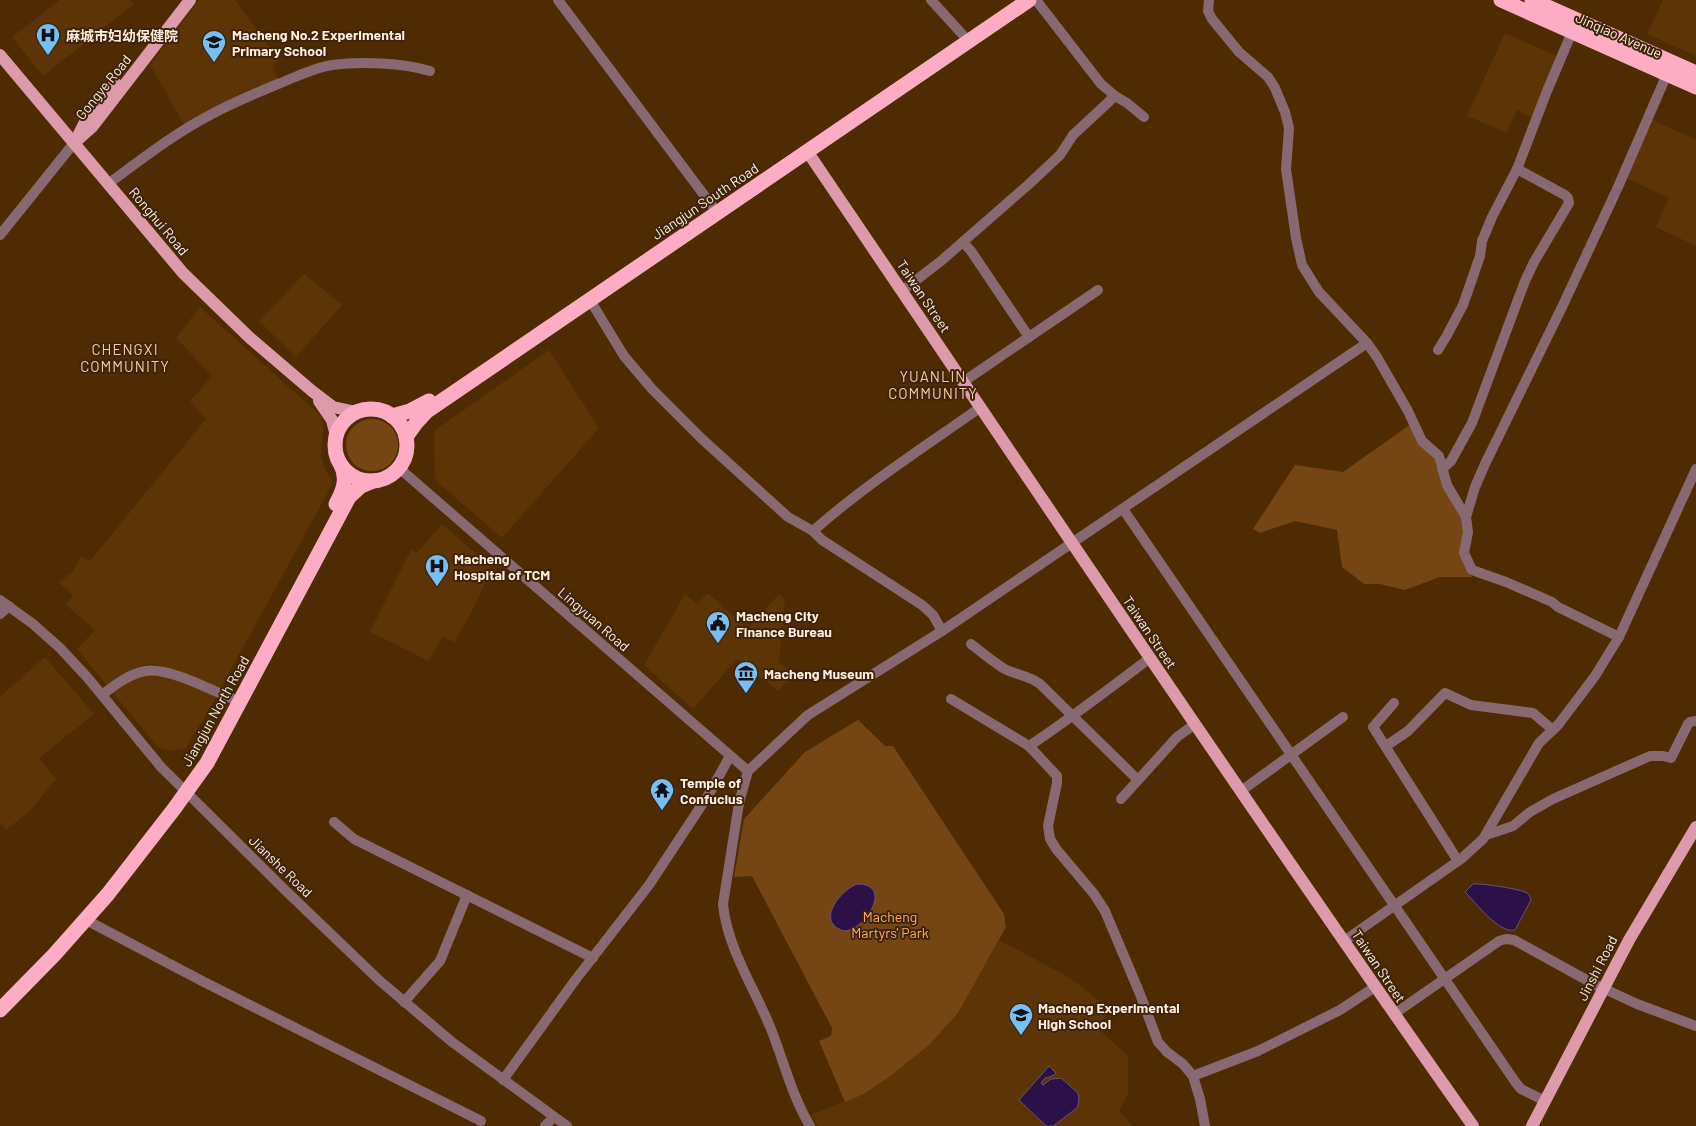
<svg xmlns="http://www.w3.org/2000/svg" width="1696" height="1126" font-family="Barlow,'Noto Sans SC',sans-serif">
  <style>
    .built { fill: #5d3405 }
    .green { fill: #754614 }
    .water { fill: #2c1148; stroke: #6b5375 }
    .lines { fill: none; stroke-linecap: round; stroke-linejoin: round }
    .minor { stroke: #896971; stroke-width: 10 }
    .major { stroke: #dc9aab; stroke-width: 12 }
    .highway { stroke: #fdadc3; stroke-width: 15 }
    .labels { text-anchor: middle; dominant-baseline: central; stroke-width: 4; stroke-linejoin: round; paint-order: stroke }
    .poi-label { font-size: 14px; font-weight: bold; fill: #ffeddf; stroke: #3e240a; text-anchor: start }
    .street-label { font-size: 14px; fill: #ffeddf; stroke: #3e240a }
    .park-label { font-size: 14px; fill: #fdaf68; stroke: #3e240a }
    .neighbourhood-label { font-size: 15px; letter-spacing: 1px; fill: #facca5; stroke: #3e240a }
  </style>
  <rect width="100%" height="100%" fill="#4f2b03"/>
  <g class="built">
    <polygon points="60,0 130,0 134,4 43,76 12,37"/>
    <polygon points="199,0 235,0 279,61 272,66 278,79 185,126 150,65"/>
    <polygon points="1663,0 1696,0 1696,56 1647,34"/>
    <polygon points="1505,33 1558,57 1531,117 1517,110 1507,133 1467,116"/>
    <polygon points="1653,120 1696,140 1696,246 1656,227 1669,198 1626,178"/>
    <polygon points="304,274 342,305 296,357 259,321"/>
    <polygon points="200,307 321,416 323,427 321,455 325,469 332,481 331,487 219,691 152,663 141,666 108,687 77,649 95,630 66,605 73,595 59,583 74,570 81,556 90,561 206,419 190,401 212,376 176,338"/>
    <polygon points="549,350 599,428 502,538 435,480 434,431"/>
    <polygon points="442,524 492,568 474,607 455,642 442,637 429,661 370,632 411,550 417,553"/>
    <polygon points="708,593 748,629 779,594 785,599 779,662 787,669 786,682 778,691 737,659 693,709 644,665 685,594 697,604"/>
    <polygon points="45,657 94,714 39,758 56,779 32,809 6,830 0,822 0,697"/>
    <polygon points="137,675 163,675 217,696 186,748 172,751 159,748 112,692"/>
    <polygon points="999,940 1070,978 1111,1010 1096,1027 1128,1056 1128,1094 1119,1111 1131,1124 1130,1126 818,1126 811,1115 864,1094 892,1075 929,1045 958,1013"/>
  </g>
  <g class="green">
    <circle cx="372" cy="445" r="26"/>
    <polygon points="1411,424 1435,455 1466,527 1461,557 1472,577 1440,577 1405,590 1380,584 1364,584 1342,567 1337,530 1295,521 1260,533 1253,529 1295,465 1343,472"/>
    <polygon points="858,720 885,746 893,746 1004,914 1006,927 958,1013 929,1045 892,1075 864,1094 845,1102 819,1041 831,1036 832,1028 752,876 734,877 744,819 805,752"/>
  </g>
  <g class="water">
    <path d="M857 884C898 884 859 938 841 930 816 920 842 889 857 884Z"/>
    <path d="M1473 884C1481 883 1521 889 1527 893 1530 896 1530 896 1531 900L1515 930C1499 934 1476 903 1465 892Z"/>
    <polygon points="1049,1066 1056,1073 1054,1075 1047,1078 1046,1077 1041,1083 1043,1085 1051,1079 1061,1078 1078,1093 1079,1099 1078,1105 1077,1108 1053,1126 1046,1126 1019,1100"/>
  </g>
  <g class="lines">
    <g class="minor">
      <polyline points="558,0 713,207"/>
      <polyline points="931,0 963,35"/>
      <polyline points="1036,0 1101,84 1115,96 1127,103 1144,117"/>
      <polyline points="1209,0 1208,11 1212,19 1239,52 1268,77 1275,88 1285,112 1289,128 1286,169 1296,238 1302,265 1319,292 1367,343 1377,357 1408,411 1422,441 1439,456 1447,485 1466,517 1468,532 1464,553 1472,570 1506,582 1552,602 1558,607 1619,637"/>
      <path d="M108 184C142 159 175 133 212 114 234 102 256 93 278 84 296 77 313 68 332 65 361 61 403 63 430 71"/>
      <polyline points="0,235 74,143"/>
      <polyline points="963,242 971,251 1029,337"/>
      <polyline points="902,291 941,261 1028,185 1060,155 1073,135 1115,96"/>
      <polyline points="590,300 624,356 652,389 702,439 788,517 813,531 822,540 922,605 933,615 942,631"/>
      <polyline points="1438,350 1446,337 1463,305 1480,256 1482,241 1492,217 1517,169 1547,91 1572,32"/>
      <polyline points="963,382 1098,290"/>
      <polyline points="399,468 748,771"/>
      <polyline points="1442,469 1451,461 1472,423 1525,281 1534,262 1569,203 1568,198 1565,195 1517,169"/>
      <polyline points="1123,509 1516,1083 1521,1089 1545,1101"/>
      <polyline points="1466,517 1475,487 1485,464 1563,305 1618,187 1667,74"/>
      <path d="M813 531C865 485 924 447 981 407"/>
      <polyline points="0,600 33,624 60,648 87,677 161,767 285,890 380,981 452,1042 567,1126"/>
      <polyline points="0,614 9,606"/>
      <path d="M971 644C981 652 992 661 1003 668 1015 675 1028 675 1040 684L1138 780"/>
      <path d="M102 695C115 685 129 674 145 671 169 667 211 690 233 699"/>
      <polyline points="951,699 1029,746 1057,776 1057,783 1048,826 1050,839 1057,850 1094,894 1105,911 1140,994 1158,1042 1167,1052 1183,1064 1193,1076 1200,1099 1205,1126"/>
      <polyline points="1394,703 1373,727 1458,861"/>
      <path d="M1029 746C1070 719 1110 688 1150 658"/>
      <polyline points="1386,746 1408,731 1445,693 1471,705 1533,713 1553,730"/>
      <polyline points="1241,791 1343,717"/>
      <polyline points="1121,799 1177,737 1195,724"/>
      <polyline points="334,822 354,839 593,958"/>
      <polyline points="1486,835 1513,826 1530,812 1553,799 1650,756 1663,756 1671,758 1688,724 1690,722 1696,721"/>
      <polyline points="86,920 204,982 481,1121"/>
      <polyline points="1344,941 1461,859 1483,839 1539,743 1558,725 1595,676 1619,637 1696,469"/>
      <polyline points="1609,991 1637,1004 1696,1026"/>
      <polyline points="404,1002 440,961 467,895"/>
      <polyline points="1394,1014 1499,941 1506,939 1514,940 1603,989"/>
      <polyline points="1193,1076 1258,1051 1340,1010 1375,987"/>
      <polyline points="503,1080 576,979 649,885 709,794 730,756"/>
      <polyline points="545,1126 554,1117"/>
      <path d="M810 1126C792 1096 784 1062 771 1029 755 989 727 948 723 904L739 803 748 771 808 715 942 631 1367 343"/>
    </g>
    <g class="major">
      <polyline points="0,55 183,273 250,338 312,391 333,407 356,412"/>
      <polyline points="79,134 87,118 115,83"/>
      <polyline points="74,143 92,127 190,0"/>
      <path d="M807 151C1028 477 1246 804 1473 1126"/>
      <polyline points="319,401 332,420 336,436"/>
      <polyline points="1532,1126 1629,940 1696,827"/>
    </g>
    <g class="highway">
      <polyline points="1501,0 1696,87"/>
      <polyline points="1532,0 1696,73"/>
      <circle cx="371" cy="445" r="36"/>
      <polyline points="392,416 410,411 429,401"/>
      <polyline points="406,437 416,423 427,411 1029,0"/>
      <path d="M336 504C343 491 348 479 341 465"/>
      <polyline points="0,1010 54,955 108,894 174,809 207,763 349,497 361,486 373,481"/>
    </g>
  </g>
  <defs>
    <g id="hospital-pin" transform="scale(1.25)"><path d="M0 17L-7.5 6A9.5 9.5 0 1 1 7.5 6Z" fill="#76c0f7" stroke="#3e240a"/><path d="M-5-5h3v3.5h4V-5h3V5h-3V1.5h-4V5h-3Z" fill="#111"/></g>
    <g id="school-pin" transform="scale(1.25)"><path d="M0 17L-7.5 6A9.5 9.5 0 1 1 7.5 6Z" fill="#76c0f7" stroke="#3e240a"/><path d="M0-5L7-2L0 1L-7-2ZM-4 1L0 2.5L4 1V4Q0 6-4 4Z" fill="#111"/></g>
    <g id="civic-pin" transform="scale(1.25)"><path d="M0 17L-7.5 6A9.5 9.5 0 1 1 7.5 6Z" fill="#76c0f7" stroke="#3e240a"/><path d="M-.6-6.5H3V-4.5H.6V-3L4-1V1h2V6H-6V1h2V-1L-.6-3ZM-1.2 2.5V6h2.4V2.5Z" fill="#111"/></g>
    <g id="museum-pin" transform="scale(1.25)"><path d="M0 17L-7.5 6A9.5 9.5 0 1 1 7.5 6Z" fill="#76c0f7" stroke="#3e240a"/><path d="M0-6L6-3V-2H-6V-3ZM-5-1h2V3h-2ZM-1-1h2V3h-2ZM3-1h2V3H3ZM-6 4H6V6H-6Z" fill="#111"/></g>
    <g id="temple-pin" transform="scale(1.25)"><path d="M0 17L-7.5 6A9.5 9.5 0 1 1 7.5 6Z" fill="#76c0f7" stroke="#3e240a"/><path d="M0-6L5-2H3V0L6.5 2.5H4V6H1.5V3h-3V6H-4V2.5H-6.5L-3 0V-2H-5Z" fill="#111"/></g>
  </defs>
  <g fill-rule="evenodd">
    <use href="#hospital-pin" x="48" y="35"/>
    <use href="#school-pin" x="214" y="42"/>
    <use href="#hospital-pin" x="437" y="566"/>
    <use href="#civic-pin" x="718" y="623"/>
    <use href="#museum-pin" x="746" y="673"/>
    <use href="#temple-pin" x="662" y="790"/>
    <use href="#school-pin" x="1021" y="1015"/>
  </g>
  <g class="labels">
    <g class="poi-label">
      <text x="232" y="34">Macheng No.2 Experimental<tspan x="232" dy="16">Primary School</tspan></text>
      <text x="66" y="35">麻城市妇幼保健院</text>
      <text x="454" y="558">Macheng<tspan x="454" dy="16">Hospital of TCM</tspan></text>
      <text x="736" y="615">Macheng City<tspan x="736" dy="16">Finance Bureau</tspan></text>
      <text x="764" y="673">Macheng Museum</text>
      <text x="680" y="782">Temple of<tspan x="680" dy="16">Confucius</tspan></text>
      <text x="1038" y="1007">Macheng Experimental<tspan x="1038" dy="16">High School</tspan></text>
    </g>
    <g class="street-label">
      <text transform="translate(1619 35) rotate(24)">Jinqiao Avenue</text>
      <text transform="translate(103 87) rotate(-51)">Gongye Road</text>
      <text transform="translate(705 201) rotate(-34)">Jiangjun South Road</text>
      <text transform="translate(159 221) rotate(50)">Ronghui Road</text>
      <text transform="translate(924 296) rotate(56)">Taiwan Street</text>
      <text transform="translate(594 619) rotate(41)">Lingyuan Road</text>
      <text transform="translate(1150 632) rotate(56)">Taiwan Street</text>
      <text transform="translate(215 711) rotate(-61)">Jiangjun North Road</text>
      <text transform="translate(281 866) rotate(44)">Jianshe Road</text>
      <text transform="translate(1379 966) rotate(56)">Taiwan Street</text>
      <text transform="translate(1597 968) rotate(-63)">Jinshi Road</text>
    </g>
    <g class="park-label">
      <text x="890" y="916">Macheng<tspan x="890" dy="16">Martyrs' Park</tspan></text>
    </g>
    <g class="neighbourhood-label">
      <text x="125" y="349">CHENGXI<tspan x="125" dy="17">COMMUNITY</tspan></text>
      <text x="933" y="376">YUANLIN<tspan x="933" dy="17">COMMUNITY</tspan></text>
    </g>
  </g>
</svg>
